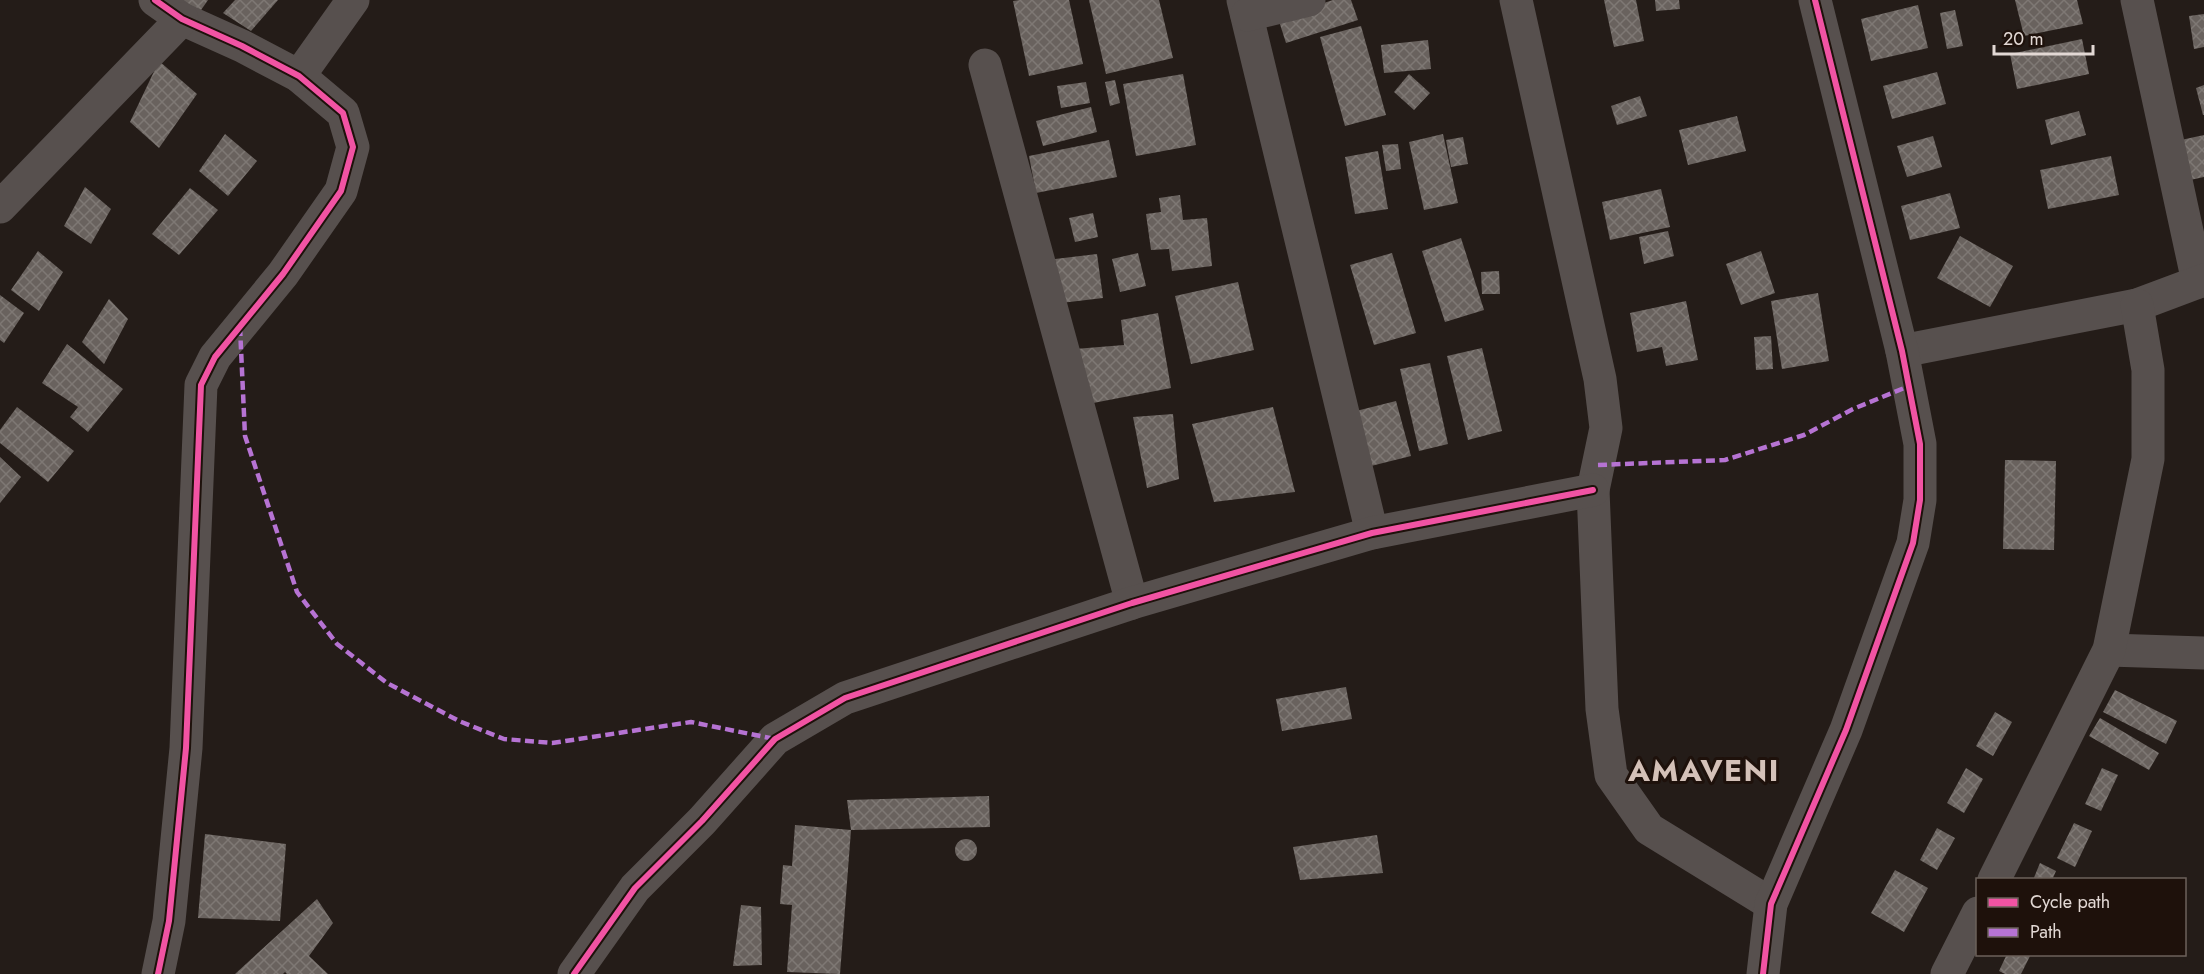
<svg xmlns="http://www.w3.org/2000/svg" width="2204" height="974" font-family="Jost,sans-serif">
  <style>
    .building { fill: url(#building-cross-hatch) }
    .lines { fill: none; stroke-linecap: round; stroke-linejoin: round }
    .minor { stroke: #57504e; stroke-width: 33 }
    .quiet { stroke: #b673d3; stroke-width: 4.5; stroke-dasharray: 9 4.5; stroke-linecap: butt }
    .cycleway-casing { stroke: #1e110b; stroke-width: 10 }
    .cycleway { stroke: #f153a3; stroke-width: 6 }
    .labels { text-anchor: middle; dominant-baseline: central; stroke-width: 6; stroke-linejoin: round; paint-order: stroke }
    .district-label { font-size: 30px; font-weight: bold; letter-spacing: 1.5px; fill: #d4c1b8; stroke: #1e110b }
  </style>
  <defs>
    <pattern id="building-cross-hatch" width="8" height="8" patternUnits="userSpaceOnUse" patternTransform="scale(1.5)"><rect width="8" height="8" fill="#69625e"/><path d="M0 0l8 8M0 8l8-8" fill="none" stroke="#7e7874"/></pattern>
  </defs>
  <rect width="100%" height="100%" fill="#241c18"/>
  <g class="building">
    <polygon points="182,0 208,0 199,13"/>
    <polygon points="235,0 278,0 251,31 223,13"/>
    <polygon points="1020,0 1069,0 1083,64 1029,76 1013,1"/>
    <polygon points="1089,0 1159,0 1173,58 1106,74"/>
    <polygon points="1333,0 1351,0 1358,20 1286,43 1278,18"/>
    <polygon points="1604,0 1636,0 1644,41 1614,47"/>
    <polygon points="1655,0 1679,0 1680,9 1656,11"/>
    <polygon points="2015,0 2077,0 2083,24 2024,36"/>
    <polygon points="1918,5 1928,48 1871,61 1861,19"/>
    <polygon points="1955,10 1963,46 1947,49 1940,13"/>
    <polygon points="2204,14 2204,47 2194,49 2189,16"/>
    <polygon points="1361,26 1386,115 1345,126 1320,37"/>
    <polygon points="2082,39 2089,74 2017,89 2010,54"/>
    <polygon points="1428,40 1431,69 1384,73 1381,45"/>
    <polygon points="159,61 197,94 159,148 130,122"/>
    <polygon points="1937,72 1946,104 1892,119 1883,86"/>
    <polygon points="1183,74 1196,145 1136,156 1123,84"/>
    <polygon points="1409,74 1430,93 1414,110 1394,92"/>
    <polygon points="1115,80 1120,103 1110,106 1105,82"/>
    <polygon points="1086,82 1090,103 1061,108 1057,86"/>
    <polygon points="2204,85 2204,115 2203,115 2196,88"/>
    <polygon points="1640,96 1647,116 1617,125 1611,106"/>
    <polygon points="1091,107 1097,132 1043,146 1036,121"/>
    <polygon points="2079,111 2086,135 2051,145 2045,120"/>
    <polygon points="1737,116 1746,151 1688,165 1679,130"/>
    <polygon points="225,134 257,161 228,196 199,171"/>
    <polygon points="1443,134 1458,203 1424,210 1409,142"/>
    <polygon points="2204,135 2204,177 2190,180 2181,140"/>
    <polygon points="1933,136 1942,167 1907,177 1897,146"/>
    <polygon points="1463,137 1468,164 1451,167 1446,140"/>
    <polygon points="1109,140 1117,177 1036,193 1029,156"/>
    <polygon points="1398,144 1401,169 1386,171 1382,145"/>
    <polygon points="1378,151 1388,209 1355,214 1345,157"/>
    <polygon points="2111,156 2119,195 2048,209 2040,170"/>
    <polygon points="85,187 111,209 91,244 64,226"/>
    <polygon points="190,188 218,210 179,255 152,234"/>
    <polygon points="1661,189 1670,227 1610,240 1602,202"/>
    <polygon points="1950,193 1960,228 1910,240 1901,206"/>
    <polygon points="1180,195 1183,220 1207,218 1212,266 1172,271 1169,249 1151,250 1146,214 1161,212 1159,198"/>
    <polygon points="1093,213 1098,237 1075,242 1069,218"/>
    <polygon points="1668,231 1674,256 1644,264 1639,237"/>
    <polygon points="1960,236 2013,266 1990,307 1937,278"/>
    <polygon points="1461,238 1484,310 1445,322 1422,251"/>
    <polygon points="38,251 63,272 39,311 11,290"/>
    <polygon points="1761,251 1775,293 1741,305 1726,264"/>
    <polygon points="1138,253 1146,286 1120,292 1112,259"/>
    <polygon points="1392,253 1416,333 1374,345 1350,265"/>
    <polygon points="1097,254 1103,298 1061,303 1055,259"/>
    <polygon points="1499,271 1500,294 1482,294 1481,272"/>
    <polygon points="1238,282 1254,350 1191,364 1175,296"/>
    <polygon points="1818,293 1829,361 1782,369 1771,301"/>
    <polygon points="0,295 24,313 4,343 0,340"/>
    <polygon points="109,299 128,319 104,364 82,342"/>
    <polygon points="1686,301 1698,360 1666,366 1662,347 1637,352 1630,313"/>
    <polygon points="1158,313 1171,388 1088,404 1075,349 1124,345 1121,320"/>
    <polygon points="1771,336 1773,369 1756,370 1754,337"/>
    <polygon points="67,344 123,389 88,432 70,417 78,407 42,383"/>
    <polygon points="1482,348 1502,431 1468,440 1447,356"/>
    <polygon points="1430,363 1448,444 1419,451 1400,369"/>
    <polygon points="1396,401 1411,456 1363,468 1348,413"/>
    <polygon points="17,407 74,451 48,482 0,443 0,430"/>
    <polygon points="1273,407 1295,492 1214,502 1192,424"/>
    <polygon points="1173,414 1179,479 1147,488 1133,417"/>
    <polygon points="0,457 21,477 0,503"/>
    <polygon points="2005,460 2056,461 2054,550 2003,549"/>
    <polygon points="1346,687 1352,719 1282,731 1276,699"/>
    <polygon points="2115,690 2177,721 2166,744 2103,712"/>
    <polygon points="1995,712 2012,722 1993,756 1976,746"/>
    <polygon points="2100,718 2159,753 2149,770 2089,736"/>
    <polygon points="1966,768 1983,779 1964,813 1947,803"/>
    <polygon points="2102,768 2118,775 2101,811 2085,804"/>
    <polygon points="989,796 990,827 851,830 847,800"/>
    <polygon points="2074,823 2092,831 2075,867 2057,858"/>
    <polygon points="795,825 851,830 840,974 787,972 792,905 780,904 783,865 792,866"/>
    <polygon points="1937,828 1955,838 1937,870 1920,860"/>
    <polygon points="205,834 286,844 280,921 198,918"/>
    <polygon points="1377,835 1383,873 1300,880 1293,847"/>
    <circle cx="966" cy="850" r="11"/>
    <polygon points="2040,863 2056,871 2052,880 2033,880"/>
    <polygon points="1895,870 1928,888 1904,932 1871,913"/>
    <polygon points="317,899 333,923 309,956 328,974 287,974 285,972 283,974 235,974"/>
    <polygon points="741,905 761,907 762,965 733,966"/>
    <polygon points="2007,954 2031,954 2021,974 2005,974 1999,971"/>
  </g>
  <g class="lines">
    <g class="minor">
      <polyline points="155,0 182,19 242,46 299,76 343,113 353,147 341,191 283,274 215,357 201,385 186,748 169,921 158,974"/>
      <polyline points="1243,0 1372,533"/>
      <polyline points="1516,0 1600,379 1606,428 1593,490 1602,709 1611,775 1649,829 1771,904"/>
      <polyline points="2137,0 2198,282"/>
      <polyline points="1247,15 1309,0"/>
      <polyline points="985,65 1132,603"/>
      <polyline points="299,76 353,0"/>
      <polyline points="0,207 182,19"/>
      <polyline points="1902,351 2137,305 2204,280"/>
      <polyline points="2109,650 2204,653"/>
      <polyline points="1994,880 2109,650 2148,459 2148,370 2137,305"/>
      <polyline points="574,974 635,888 702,821 775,739 845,698 1132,603 1372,533 1593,490"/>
      <polyline points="1763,974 1771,904 1846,730 1913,543 1920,500 1920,444 1902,351 1815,0"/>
      <polyline points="1947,974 1978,913"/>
    </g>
    <g class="quiet">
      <polyline points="240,327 245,436 297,592 337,644 387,683 459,721 504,739 552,743 691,722 775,739"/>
      <polyline points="1598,465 1725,460 1804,435 1853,409 1909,386"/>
    </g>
    <g class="cycleway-casing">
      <g id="cycleway">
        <polyline points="155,0 182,19 242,46 299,76 343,113 353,147 341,191 283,274 215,357 201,385 186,748 169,921 158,974"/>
        <polyline points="574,974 635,888 702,821 775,739 845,698 1132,603 1372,533 1593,490"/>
        <polyline points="1763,974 1771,904 1846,730 1913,543 1920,500 1920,444 1902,351 1815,0"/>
      </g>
    </g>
    <use href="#cycleway" class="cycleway"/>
  </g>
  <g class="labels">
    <g class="district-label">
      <text x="1704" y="770">AMAVENI</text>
    </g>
  </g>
  <rect x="1976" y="878" width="210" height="78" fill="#1e110b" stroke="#6c615b" stroke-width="1.5"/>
  <rect x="1988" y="898" width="30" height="9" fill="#f153a3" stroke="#6c615b" stroke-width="1.5"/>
  <text x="2030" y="908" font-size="18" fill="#e2d8d4">Cycle path</text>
  <rect x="1988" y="928" width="30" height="9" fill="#b673d3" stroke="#6c615b" stroke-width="1.5"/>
  <text x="2030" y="938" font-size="18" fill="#e2d8d4">Path</text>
  <path d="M1994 45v9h99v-9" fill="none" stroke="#e2d8d4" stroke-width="3"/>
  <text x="2003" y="45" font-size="18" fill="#e2d8d4" stroke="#1e110b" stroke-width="4.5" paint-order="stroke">20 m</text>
</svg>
